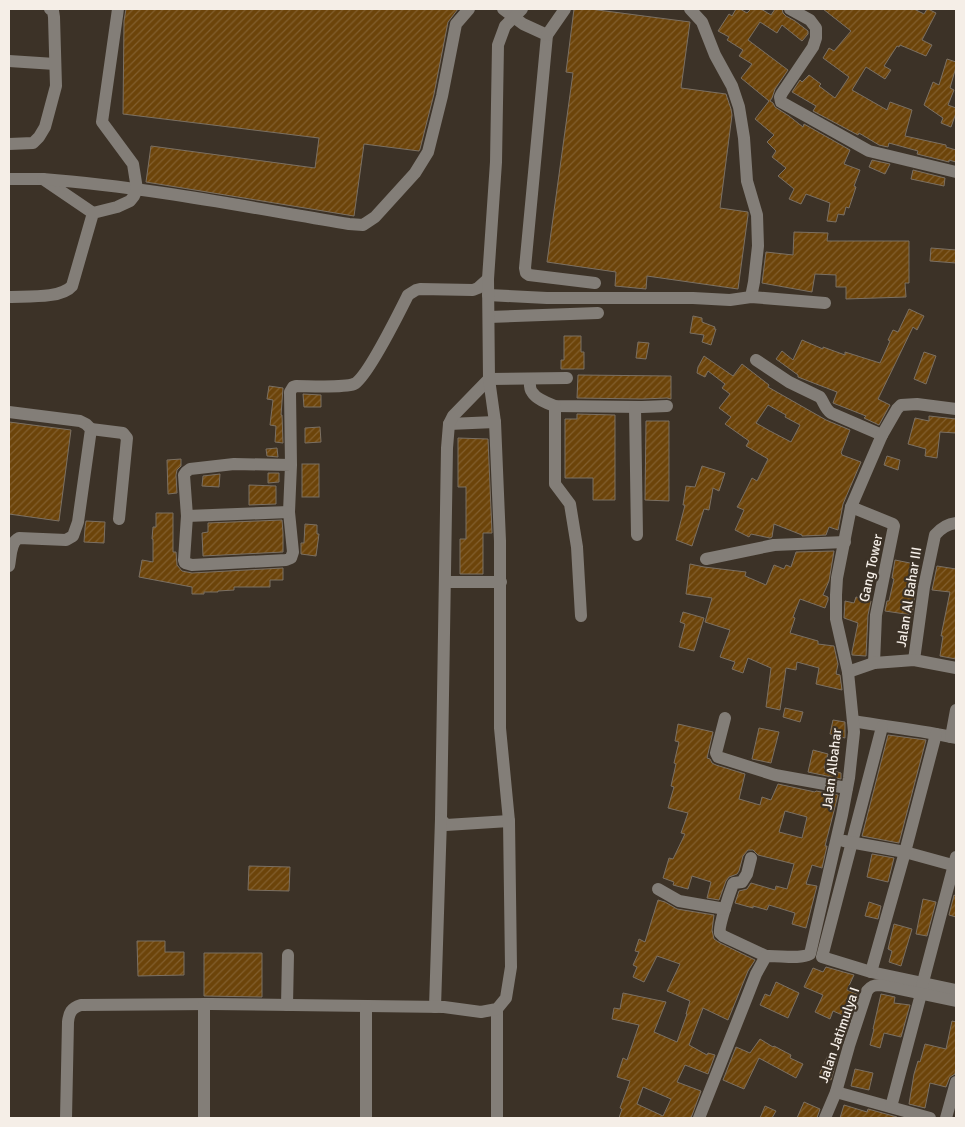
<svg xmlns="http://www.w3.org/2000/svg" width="965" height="1127" font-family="Signika,sans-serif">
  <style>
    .building { fill: url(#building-hatch); stroke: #7b7063; fill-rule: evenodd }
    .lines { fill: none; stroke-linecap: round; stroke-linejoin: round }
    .minor { stroke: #837e78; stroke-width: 12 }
    .labels { text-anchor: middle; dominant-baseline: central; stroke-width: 4.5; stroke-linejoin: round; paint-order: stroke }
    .street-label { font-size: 14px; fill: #f5eee7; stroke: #3c3227 }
  </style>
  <defs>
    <pattern id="building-hatch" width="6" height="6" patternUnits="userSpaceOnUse" patternTransform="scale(1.25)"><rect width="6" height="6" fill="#6c440a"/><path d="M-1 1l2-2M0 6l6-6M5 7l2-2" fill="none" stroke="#825f2e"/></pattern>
  </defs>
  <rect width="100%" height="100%" fill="#3c3227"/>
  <g class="building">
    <polygon points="126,9 458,9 448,22 434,94 420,149 419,151 364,144 354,216 146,182 151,146 315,168 319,138 123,114 124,21"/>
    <polygon points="574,9 590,9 690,22 681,88 726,94 731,109 732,115 720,208 748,212 748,215 738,289 647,276 646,289 615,286 616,272 547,262 573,73 566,72"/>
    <polygon points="736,9 740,9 747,13 751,9 761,9 771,15 775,9 782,9 783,13 786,16 795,21 808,31 808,34 802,41 782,25 777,33 760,22 748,40 788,70 775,89 772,98 770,101 773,103 775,107 789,116 803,127 804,124 850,150 844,164 860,170 854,186 856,187 849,208 846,207 844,215 838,214 836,222 827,221 830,203 806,194 801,204 789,199 794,189 778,176 786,168 772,157 776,151 767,142 774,135 755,119 769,101 741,78 752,64 739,56 743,50 727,40 729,37 718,31 729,14 732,16"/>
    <polygon points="823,9 914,9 924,14 927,9 928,9 936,13 922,40 932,45 926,56 900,45 899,47 897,46 884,66 891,70 885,79 866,67 852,90 887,110 890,102 912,110 905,136 946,145 946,147 956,150 956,162 949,160 949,162 917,154 918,151 889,143 888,147 879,145 859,133 858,135 813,111 816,106 792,92 800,80 802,82 809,75 821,84 819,86 835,98 849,77 823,58 829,48 834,51 851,31"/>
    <polygon points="947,59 956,62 956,67 950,88 954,90 948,105 956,108 956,113 951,127 941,123 943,118 924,105 933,82 939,85"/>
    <polygon points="872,160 890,164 885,174 869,167"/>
    <polygon points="913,170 945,178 944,186 911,179"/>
    <polygon points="794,232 828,233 827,241 909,241 909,283 905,283 906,297 846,299 846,287 836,287 836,275 815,274 812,292 762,283 766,252 793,255"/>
    <polygon points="931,248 956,250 956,263 930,261"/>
    <polygon points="909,309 924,316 917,330 913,327 878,399 890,405 879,425 864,418 866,416 833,403 837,392 798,377 798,375 776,359 782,351 793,360 802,340 823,349 823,347 845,355 845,352 880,363 890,341 888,340 893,330 898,332"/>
    <polygon points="693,316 702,318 702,322 715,327 714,329 716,329 711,345 702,342 704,335 690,333"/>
    <polygon points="564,336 581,336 581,352 584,352 584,369 561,369 561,360 564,360"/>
    <polygon points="638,342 649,343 646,359 636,358"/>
    <polygon points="924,352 936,356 926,384 914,379"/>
    <path d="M704 356 733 376 742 364 769 385 768 387 826 420 850 430 841 453 842 454V455L861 462 843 504 838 530 829 527 826 535 802 536V535L774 524 772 537 770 538 751 534 749 537 735 530 744 510 737 507 740 502 752 478 757 481 768 459 746 446 749 441 725 424 731 417 719 408 730 394 722 388 725 384 708 371 705 377 697 373 698 367ZM768 405 786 415 785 417 800 425 791 442 770 431 756 423Z"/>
    <polygon points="578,375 671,376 671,399 667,398 642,399 577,398"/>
    <polygon points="269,386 283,388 281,415 282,415 283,443 275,442 276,426 270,425 273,400 267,399"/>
    <polygon points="303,394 321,395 321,407 304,407"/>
    <polygon points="577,414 615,415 615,500 593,500 593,478 565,478 565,419 577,419"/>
    <polygon points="929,416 956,419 956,433 940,432 937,458 925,456 926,449 908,444 915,418 929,421"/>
    <polygon points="646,421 669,421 669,501 645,500"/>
    <polygon points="9,422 71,430 59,521 9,514"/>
    <polygon points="320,427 321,442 305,443 305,428"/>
    <polygon points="458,438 488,439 492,533 483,533 483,574 460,574 460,539 466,539 466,487 458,487"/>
    <polygon points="277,448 278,457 267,456 266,449"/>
    <polygon points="887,456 900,460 898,470 884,465"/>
    <polygon points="181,459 181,466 177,470 176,475 177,493 168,494 167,460"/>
    <rect x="302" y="464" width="17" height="33"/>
    <polygon points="702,466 725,473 719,491 713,488 709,510 704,509 692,546 676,540 685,505 683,505 686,486 695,487"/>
    <polygon points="268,473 279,473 279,482 268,483"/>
    <polygon points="220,474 219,487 202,486 203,476"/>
    <polygon points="249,485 276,486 276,504 249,505"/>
    <polygon points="156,513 173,513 173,552 176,552 177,565 182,571 192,573 283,568 283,580 270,580 270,587 234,587 234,590 218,591 218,592 204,592 204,594 192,594 192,587 139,577 142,560 153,562 153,539 152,539 153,527 156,527"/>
    <polygon points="282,520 283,533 283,552 203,556 202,533 208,532 208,523"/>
    <polygon points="86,521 105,522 104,543 84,542 85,528"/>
    <polygon points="305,524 317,525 317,534 319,534 316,556 301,554 301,543 304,543"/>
    <polygon points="834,551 829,581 823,595 828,597 828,600 825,608 800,599 793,617 795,618 790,633 818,641 818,644 834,646 838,664 836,674 840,675 842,690 816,684 819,668 797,662 796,670 786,668 780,710 766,707 771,668 748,658 743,673 732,669 735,662 720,657 730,630 705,622 712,598 686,594 690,564 704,567 746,572 745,576 766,585 774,565 784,569 786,565 791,567 796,552"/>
    <polygon points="895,560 920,565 916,586 912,615 885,611 887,601 889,601 894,579 892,578"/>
    <polygon points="937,566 956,569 956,659 940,656 943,636 941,636 950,592 932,590"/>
    <polygon points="856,597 871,601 868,615 866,656 852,655 852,652 858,623 844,618 845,601 854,603"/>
    <polygon points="683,612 704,618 694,651 679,647 685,624 680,622"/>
    <polygon points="785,708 803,712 800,722 783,717"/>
    <polygon points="833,720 845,722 845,738 830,734"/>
    <path d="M678 724 713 732 707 758 710 759 712 763 716 765 745 774 739 799 760 805 762 797 771 800 778 784 815 792 816 791 838 795 825 846H827L822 868 812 865 806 884 817 886 806 928 792 924 795 913 769 905 767 910 753 906V908L735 903 739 891 747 889 751 883 775 890 776 886 787 889 794 864 758 855 753 850H748L743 856 739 871 737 874 729 877 726 881 719 900 707 898 711 882 692 876 688 889 673 885 674 882 663 878 669 858 673 859 685 834 681 833 688 813 668 808 674 787 671 786 676 764 674 763 679 742 675 741ZM785 811 807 817 802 838 779 832Z"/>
    <polygon points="759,728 779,732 771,763 752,759"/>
    <polygon points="888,735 926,740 899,843 862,836"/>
    <polygon points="813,750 828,754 824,768 841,773 841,779 808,772"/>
    <polygon points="872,854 894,858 888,882 867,877"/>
    <polygon points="249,866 290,867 289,891 248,890"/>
    <polygon points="954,895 956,896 956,917 949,915"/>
    <polygon points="923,899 936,902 927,936 916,934"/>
    <path d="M658 900 665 902 677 909 714 915 712 930 714 939 720 943 755 960 748 971 728 1020 703 1008 689 1045 707 1055 708 1053 715 1055 708 1074 685 1065 677 1082 701 1091 691 1118H619L622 1109 620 1108 630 1081 617 1077 623 1058 627 1060 639 1025 612 1019 614 1008 620 1009 623 993 666 1002 654 1032 677 1042 687 1014H686L690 1001 667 991 680 964 657 956 644 982 633 977 637 967 633 965 639 952 635 951 639 939 645 942ZM643 1087 671 1099 663 1116 637 1104Z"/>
    <polygon points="869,902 881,906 878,919 865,916"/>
    <polygon points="894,924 912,929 901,966 889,962 892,951 888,949"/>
    <polygon points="137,941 165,941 165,952 184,952 184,975 138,976"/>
    <polygon points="204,953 262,953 262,997 204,996"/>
    <polygon points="826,967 854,975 847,990 857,994 854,1004 853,1004 847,1017 833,1011 830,1019 815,1012 823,995 804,987 813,968 823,972"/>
    <polygon points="776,982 799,993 788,1018 760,1005 765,994 770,996"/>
    <polygon points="881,994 895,997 894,1003 910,1005 901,1037 884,1033 880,1048 870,1045 874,1029 873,1029"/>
    <polygon points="952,1021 956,1022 956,1068 955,1074 950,1077 946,1087 930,1083 925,1108 909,1104 914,1074 918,1061 920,1062 925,1044 946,1049"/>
    <polygon points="760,1039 773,1047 774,1046 791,1055 790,1058 803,1064 796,1078 759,1058 744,1089 723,1080 736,1047 750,1053"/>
    <polygon points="828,1055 837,1059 831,1080 819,1075"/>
    <polygon points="855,1069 873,1073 869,1090 851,1086"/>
    <polygon points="804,1102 820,1109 817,1118 797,1118"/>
    <polygon points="844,1105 867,1112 868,1109 897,1117 897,1118 840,1118"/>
    <polygon points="765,1106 776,1111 772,1118 760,1118"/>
  </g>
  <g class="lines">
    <g class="minor">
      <polyline points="503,9 523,24 547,35 525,268 526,273 529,275 595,283"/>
      <polyline points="690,9 702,22 715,55 732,86 739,107 744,138 747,181 757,215 758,246 754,282 751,297"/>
      <polyline points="790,9 810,20 816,28 816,38 813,47 782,93 780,97 781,102 869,151 956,172"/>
      <polyline points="547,35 565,9"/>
      <polyline points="9,61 55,64"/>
      <polyline points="9,144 33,143 39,137 45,127 56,86 54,17 53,11 50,9"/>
      <polyline points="9,179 43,179 93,213"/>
      <path d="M43 179C146 187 247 207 349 224L363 225 375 217 415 173 428 152 442 96 456 24 469 9"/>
      <polyline points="488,295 547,298 693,298 730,300 751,297 825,303"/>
      <path d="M9 297C25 296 61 299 72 286L93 213 117 207 130 201 134 196 137 189 133 164 102 122 118 9"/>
      <polyline points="489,317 598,313"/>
      <path d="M756 360 789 382 820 397C824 402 825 409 831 413L882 435"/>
      <path d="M530 379C530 383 529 388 532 392 536 399 547 403 555 406L642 407 667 406"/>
      <polyline points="555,406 555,484 570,504 577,547 581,616"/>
      <polyline points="635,407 637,535"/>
      <path d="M9 412 80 421 86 424 91 429 78 522 73 536 66 540 19 538C10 542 11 557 9 566"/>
      <polyline points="449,424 495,422"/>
      <polyline points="91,429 123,433 127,438 119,519"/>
      <path d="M291 465 234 464 190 469 186 472 184 475 187 516 184 560 185 563 192 565 286 560 291 558 293 552 289 512 291 465 290 392 293 387 296 386C309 386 343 388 354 384 367 378 400 311 408 295L416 290 420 289 473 290 478 288 488 279"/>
      <polyline points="851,507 893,524 894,526 876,615 874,663"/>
      <polyline points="187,516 289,512"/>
      <polyline points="706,559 774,545 845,542"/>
      <polyline points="445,582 501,582"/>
      <path d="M914 660 924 587 935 535C941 528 947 524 956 523"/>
      <polyline points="848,672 874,663 914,660 956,668"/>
      <polyline points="725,718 716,753 718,757 775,775 847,788"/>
      <path d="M853 721C887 727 922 730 956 738"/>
      <polyline points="882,727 822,957 871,972 956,990"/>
      <polyline points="951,737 956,710"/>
      <polyline points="509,821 446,825 441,819 447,448 449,424 453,416 489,379 567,378"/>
      <polyline points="844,841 905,852 956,866"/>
      <path d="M751 858 747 874 742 882 734 883 733 884C730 892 718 927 720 933 721 934 722 935 723 936L766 956"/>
      <polyline points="658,889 679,901 725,909"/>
      <polyline points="871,972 905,852 936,734"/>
      <polyline points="287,1005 288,955"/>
      <polyline points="435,1007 441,819"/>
      <polyline points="497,1009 497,1118"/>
      <polyline points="836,1092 930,1118"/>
      <polyline points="891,1107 921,994 923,982 956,857"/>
      <path d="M66 1118 68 1022C69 1013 71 1008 81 1005L211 1004 444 1007 481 1012 497 1009 506 998 511 967 509 821 500 728V541L495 422 489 379 488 279 496 162 498 45 505 26 522 9"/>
      <polyline points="204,1118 204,1004"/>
      <polyline points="366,1118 366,1006"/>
      <path d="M699 1118 747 997 756 974 766 956C779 955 799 960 810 954L842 815 849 778 854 732 848 672 836 619V595L837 578 851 507 882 435 897 409 901 405 917 404 956 409"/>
      <path d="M825 1118 836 1092 849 1046 867 991C871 986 874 985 880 985L956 1001"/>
      <polyline points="946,1118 956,1082"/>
    </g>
  </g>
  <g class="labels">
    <g class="street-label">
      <text transform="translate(871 568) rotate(-78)">Gang Tower</text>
      <text transform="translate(909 597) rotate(-81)">Jalan Al Bahar III</text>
      <text transform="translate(832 769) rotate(-83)">Jalan Albahar</text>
      <text transform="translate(839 1035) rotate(-71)">Jalan Jatimulya I</text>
    </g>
  </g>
  <rect width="965" height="1127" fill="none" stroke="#f5eee7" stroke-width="20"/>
</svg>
